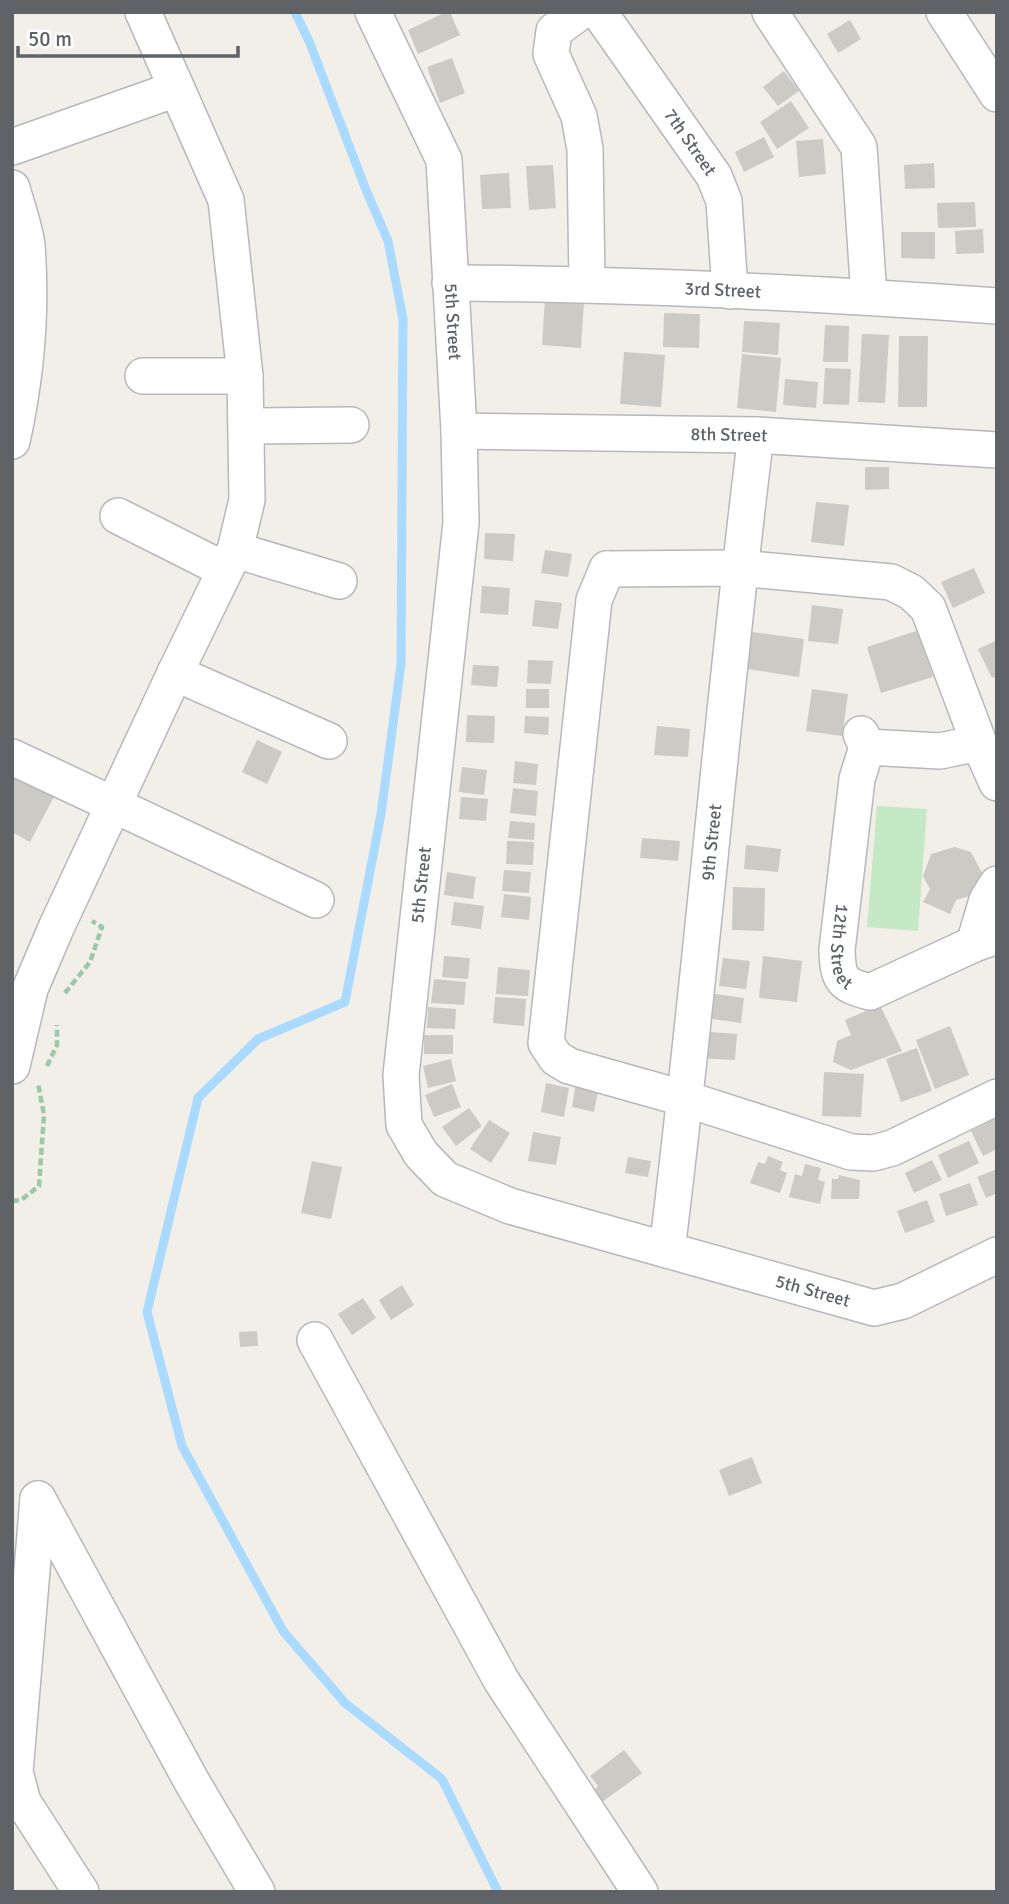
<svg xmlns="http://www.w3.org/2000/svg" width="1009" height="1904" font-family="Signika,sans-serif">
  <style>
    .green { fill: #c5e8c5 }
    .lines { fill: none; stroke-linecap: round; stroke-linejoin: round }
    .stream { stroke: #aadaff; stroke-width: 9 }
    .building { fill: #cccac5 }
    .minor-casing { stroke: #b5b8bc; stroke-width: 38 }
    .path { stroke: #9cc7a9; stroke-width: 4.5; stroke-dasharray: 7 3.5; stroke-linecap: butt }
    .minor { stroke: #fff; stroke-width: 35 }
    .labels { text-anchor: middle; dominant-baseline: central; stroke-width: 5; stroke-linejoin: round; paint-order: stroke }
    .street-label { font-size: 18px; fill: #5f6368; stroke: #fff }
  </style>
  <rect width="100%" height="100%" fill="#f1efe8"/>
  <polygon class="green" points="877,806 927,809 918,931 867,927"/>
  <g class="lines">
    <polyline class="stream" points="295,12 309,41 366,190 388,241 403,319 401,664 381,814 345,1002 258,1039 198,1098 147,1312 182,1446 283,1631 345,1703 442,1779 498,1892"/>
  </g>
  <g class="building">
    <polygon points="446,12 450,12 460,35 418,54 408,30"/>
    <polygon points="850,20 861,39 838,53 827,34"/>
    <polygon points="452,58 465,93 440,103 427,67"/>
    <polygon points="784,71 799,91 778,106 763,87"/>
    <polygon points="791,101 809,128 777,149 760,122"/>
    <polygon points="764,137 774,157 744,172 735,152"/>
    <polygon points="823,139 826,174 799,177 796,141"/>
    <polygon points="934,163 935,188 905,189 904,165"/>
    <polygon points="553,165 556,208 529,210 526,166"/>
    <polygon points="509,173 511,208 482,209 480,175"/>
    <polygon points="975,202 976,227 938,228 937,203"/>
    <polygon points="983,229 984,253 956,254 955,231"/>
    <polygon points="901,232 935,232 935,259 901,258"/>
    <polygon points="545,299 584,302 581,348 542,345"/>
    <polygon points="664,313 700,314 699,348 663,347"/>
    <polygon points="744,321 780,323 778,355 742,352"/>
    <polygon points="825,325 849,326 848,362 823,362"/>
    <polygon points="862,334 889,335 885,403 858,402"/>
    <polygon points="899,336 928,336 927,407 898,407"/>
    <polygon points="624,352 665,355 661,407 620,404"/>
    <polygon points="742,354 781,358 776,412 737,408"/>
    <polygon points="825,368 851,369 849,405 823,404"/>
    <polygon points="785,379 818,382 816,408 783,405"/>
    <polygon points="865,467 889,467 889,489 865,490"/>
    <polygon points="816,502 849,505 844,546 811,542"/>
    <polygon points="485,533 515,534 513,561 484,559"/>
    <polygon points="545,550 572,554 568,577 541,573"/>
    <polygon points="974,568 985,593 953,608 941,582"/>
    <polygon points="482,586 510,588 508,615 480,613"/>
    <polygon points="535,600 562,603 558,629 532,626"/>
    <polygon points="812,605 843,609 838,644 808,641"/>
    <polygon points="919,630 933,677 881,693 867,647"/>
    <polygon points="752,632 804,639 799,677 747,669"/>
    <polygon points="997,640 997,676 992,678 978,649"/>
    <polygon points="528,660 553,661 551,684 527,683"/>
    <polygon points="473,665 499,666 497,687 471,685"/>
    <rect x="526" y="689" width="23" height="19"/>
    <polygon points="812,689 848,694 842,736 806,731"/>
    <polygon points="467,715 495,716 494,743 466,742"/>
    <polygon points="525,716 549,717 548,735 524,733"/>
    <polygon points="657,726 690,729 688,757 654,755"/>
    <polygon points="257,740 282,752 267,784 242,772"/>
    <polygon points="515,761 538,764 536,785 513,783"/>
    <polygon points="462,767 487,770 484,795 459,792"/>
    <polygon points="16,773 55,795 30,842 12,832 12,779"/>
    <polygon points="513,788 538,791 536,816 510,813"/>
    <polygon points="461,797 488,799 486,821 459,819"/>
    <polygon points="510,821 535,823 534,840 508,838"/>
    <polygon points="642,838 680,841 678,861 640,858"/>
    <polygon points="507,841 534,842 533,865 506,864"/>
    <polygon points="746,845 781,849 778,872 744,869"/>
    <polygon points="955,847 971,852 982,873 973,895 956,900 950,914 923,902 930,889 923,876 931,854"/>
    <polygon points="504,870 531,872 529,893 502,891"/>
    <polygon points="447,872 476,877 473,899 444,895"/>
    <polygon points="733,887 765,888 764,931 732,930"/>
    <polygon points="504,894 531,897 529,920 501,917"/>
    <polygon points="454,902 484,906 481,929 451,925"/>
    <polygon points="444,956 470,958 468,979 442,977"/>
    <polygon points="763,956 802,961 797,1002 759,998"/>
    <polygon points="723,958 750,961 746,989 719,986"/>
    <polygon points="498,967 530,970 528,996 496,994"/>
    <polygon points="434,979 466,982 464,1005 431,1003"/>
    <polygon points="709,993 744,998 741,1023 706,1018"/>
    <polygon points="495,997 526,999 524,1026 493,1023"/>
    <polygon points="880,1005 902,1051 851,1070 833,1062 837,1041 851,1035 845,1020"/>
    <polygon points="428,1007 456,1009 455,1029 427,1028"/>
    <polygon points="950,1026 969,1075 935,1089 916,1040"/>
    <polygon points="696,1031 737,1034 735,1060 694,1058"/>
    <rect x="424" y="1035" width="29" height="19"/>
    <polygon points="917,1048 932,1091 901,1102 886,1059"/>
    <polygon points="451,1059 456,1081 428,1088 423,1066"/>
    <polygon points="824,1072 864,1074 861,1117 822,1116"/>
    <polygon points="576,1082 599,1086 594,1112 572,1107"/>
    <polygon points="546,1083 569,1088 564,1117 541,1112"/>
    <polygon points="452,1084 461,1107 434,1117 425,1095"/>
    <polygon points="469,1108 482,1126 456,1146 442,1127"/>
    <polygon points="997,1118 997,1149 983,1156 971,1131"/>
    <polygon points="489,1120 510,1133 491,1163 470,1149"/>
    <polygon points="533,1132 561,1137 556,1165 528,1161"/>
    <polygon points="969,1141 979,1163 948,1178 938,1155"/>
    <polygon points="768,1156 783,1162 780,1170 787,1173 780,1193 750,1183 758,1162 765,1164"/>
    <polygon points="628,1157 651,1161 648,1177 625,1173"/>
    <polygon points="932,1160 942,1180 914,1193 905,1173"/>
    <polygon points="312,1161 342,1167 331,1219 301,1213"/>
    <polygon points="805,1164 821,1168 818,1180 825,1182 820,1204 789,1197 795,1174 802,1176"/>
    <polygon points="997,1169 997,1193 986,1198 977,1177"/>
    <polygon points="839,1175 860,1180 859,1199 831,1199 832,1179 838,1179"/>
    <polygon points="970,1183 978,1205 946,1216 939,1194"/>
    <polygon points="927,1200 935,1222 905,1233 897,1211"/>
    <polygon points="402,1285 414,1305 391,1320 379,1300"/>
    <polygon points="363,1298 376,1318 352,1335 338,1314"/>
    <polygon points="257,1331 258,1346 240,1347 239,1332"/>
    <polygon points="752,1457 762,1483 729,1496 719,1470"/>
    <polygon points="624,1750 642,1773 602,1802 594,1791 598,1786 590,1776"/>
  </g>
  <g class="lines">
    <g class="minor-casing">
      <g id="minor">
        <path id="s1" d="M373 12 444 160 459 431 461 523 401 1075 404 1125 421 1154 445 1179 510 1206 874 1308 903 1301 997 1255"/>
        <polyline points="580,12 554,31 551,54 579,116 585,149 587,284"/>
        <path id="s2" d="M599 12 714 176 724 201 730 291"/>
        <polyline points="770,12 859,147 869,297"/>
        <polyline points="944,12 997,94"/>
        <polyline points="12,147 176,89"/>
        <path d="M12 188C17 207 25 227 27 246 32 311 26 378 12 441"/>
        <path id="s3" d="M450 283C632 284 815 293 997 306"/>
        <polyline points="143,376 245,376"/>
        <polyline points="247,426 351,425"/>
        <path id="s4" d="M459 431 756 435 997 450"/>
        <polyline points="118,516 225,570"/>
        <polyline points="235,550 339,581"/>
        <polyline points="607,569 594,600 546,1043 556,1058 569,1066 686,1099 851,1152 873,1153 892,1148 997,1097"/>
        <polyline points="607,569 739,568 891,582 911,592 928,608 979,743 997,783"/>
        <polyline points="175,673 329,741"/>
        <path id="s5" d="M861 734 867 747 857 779 837 950C838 980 842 985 870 992L974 944 997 936"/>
        <polyline points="867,747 940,751 979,743"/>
        <polyline points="12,757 316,900"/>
        <polyline points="974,944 987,900 997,884"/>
        <polyline points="12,1066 30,989 56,928 175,673 235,550 247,500 245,376 226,200 143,12"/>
        <path id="s6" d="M667 1250C701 979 722 706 756 435"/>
        <polyline points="315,1340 501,1680 640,1892"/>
        <polyline points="38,1499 192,1782 257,1892"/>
        <polyline points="38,1499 15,1772 23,1802 81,1892"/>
      </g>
    </g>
    <g class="path">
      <polyline points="65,993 90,962 102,927 92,921"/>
      <polyline points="47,1066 57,1045 57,1025"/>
      <polyline points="12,1201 21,1200 39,1186 44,1115 38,1083"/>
    </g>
    <use href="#minor" class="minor"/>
  </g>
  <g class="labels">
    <g class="street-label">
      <text stroke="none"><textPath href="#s2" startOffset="159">7th Street</textPath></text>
      <text stroke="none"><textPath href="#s3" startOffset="273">3rd Street</textPath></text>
      <text stroke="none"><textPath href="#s1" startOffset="326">5th Street</textPath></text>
      <text stroke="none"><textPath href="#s4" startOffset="270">8th Street</textPath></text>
      <text stroke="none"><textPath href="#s6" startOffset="410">9th Street</textPath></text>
      <text transform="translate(421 885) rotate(-84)">5th Street</text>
      <text stroke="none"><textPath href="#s5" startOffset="217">12th Street</textPath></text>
      <text stroke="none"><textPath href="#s1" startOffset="1586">5th Street</textPath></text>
    </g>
  </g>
  <rect width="1009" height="1904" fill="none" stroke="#5f6368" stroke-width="28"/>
  <path d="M18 46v10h220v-10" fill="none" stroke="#5f6368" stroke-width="3.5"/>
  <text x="28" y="46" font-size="21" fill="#5f6368" stroke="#ffffff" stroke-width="5" paint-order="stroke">50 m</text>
</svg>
